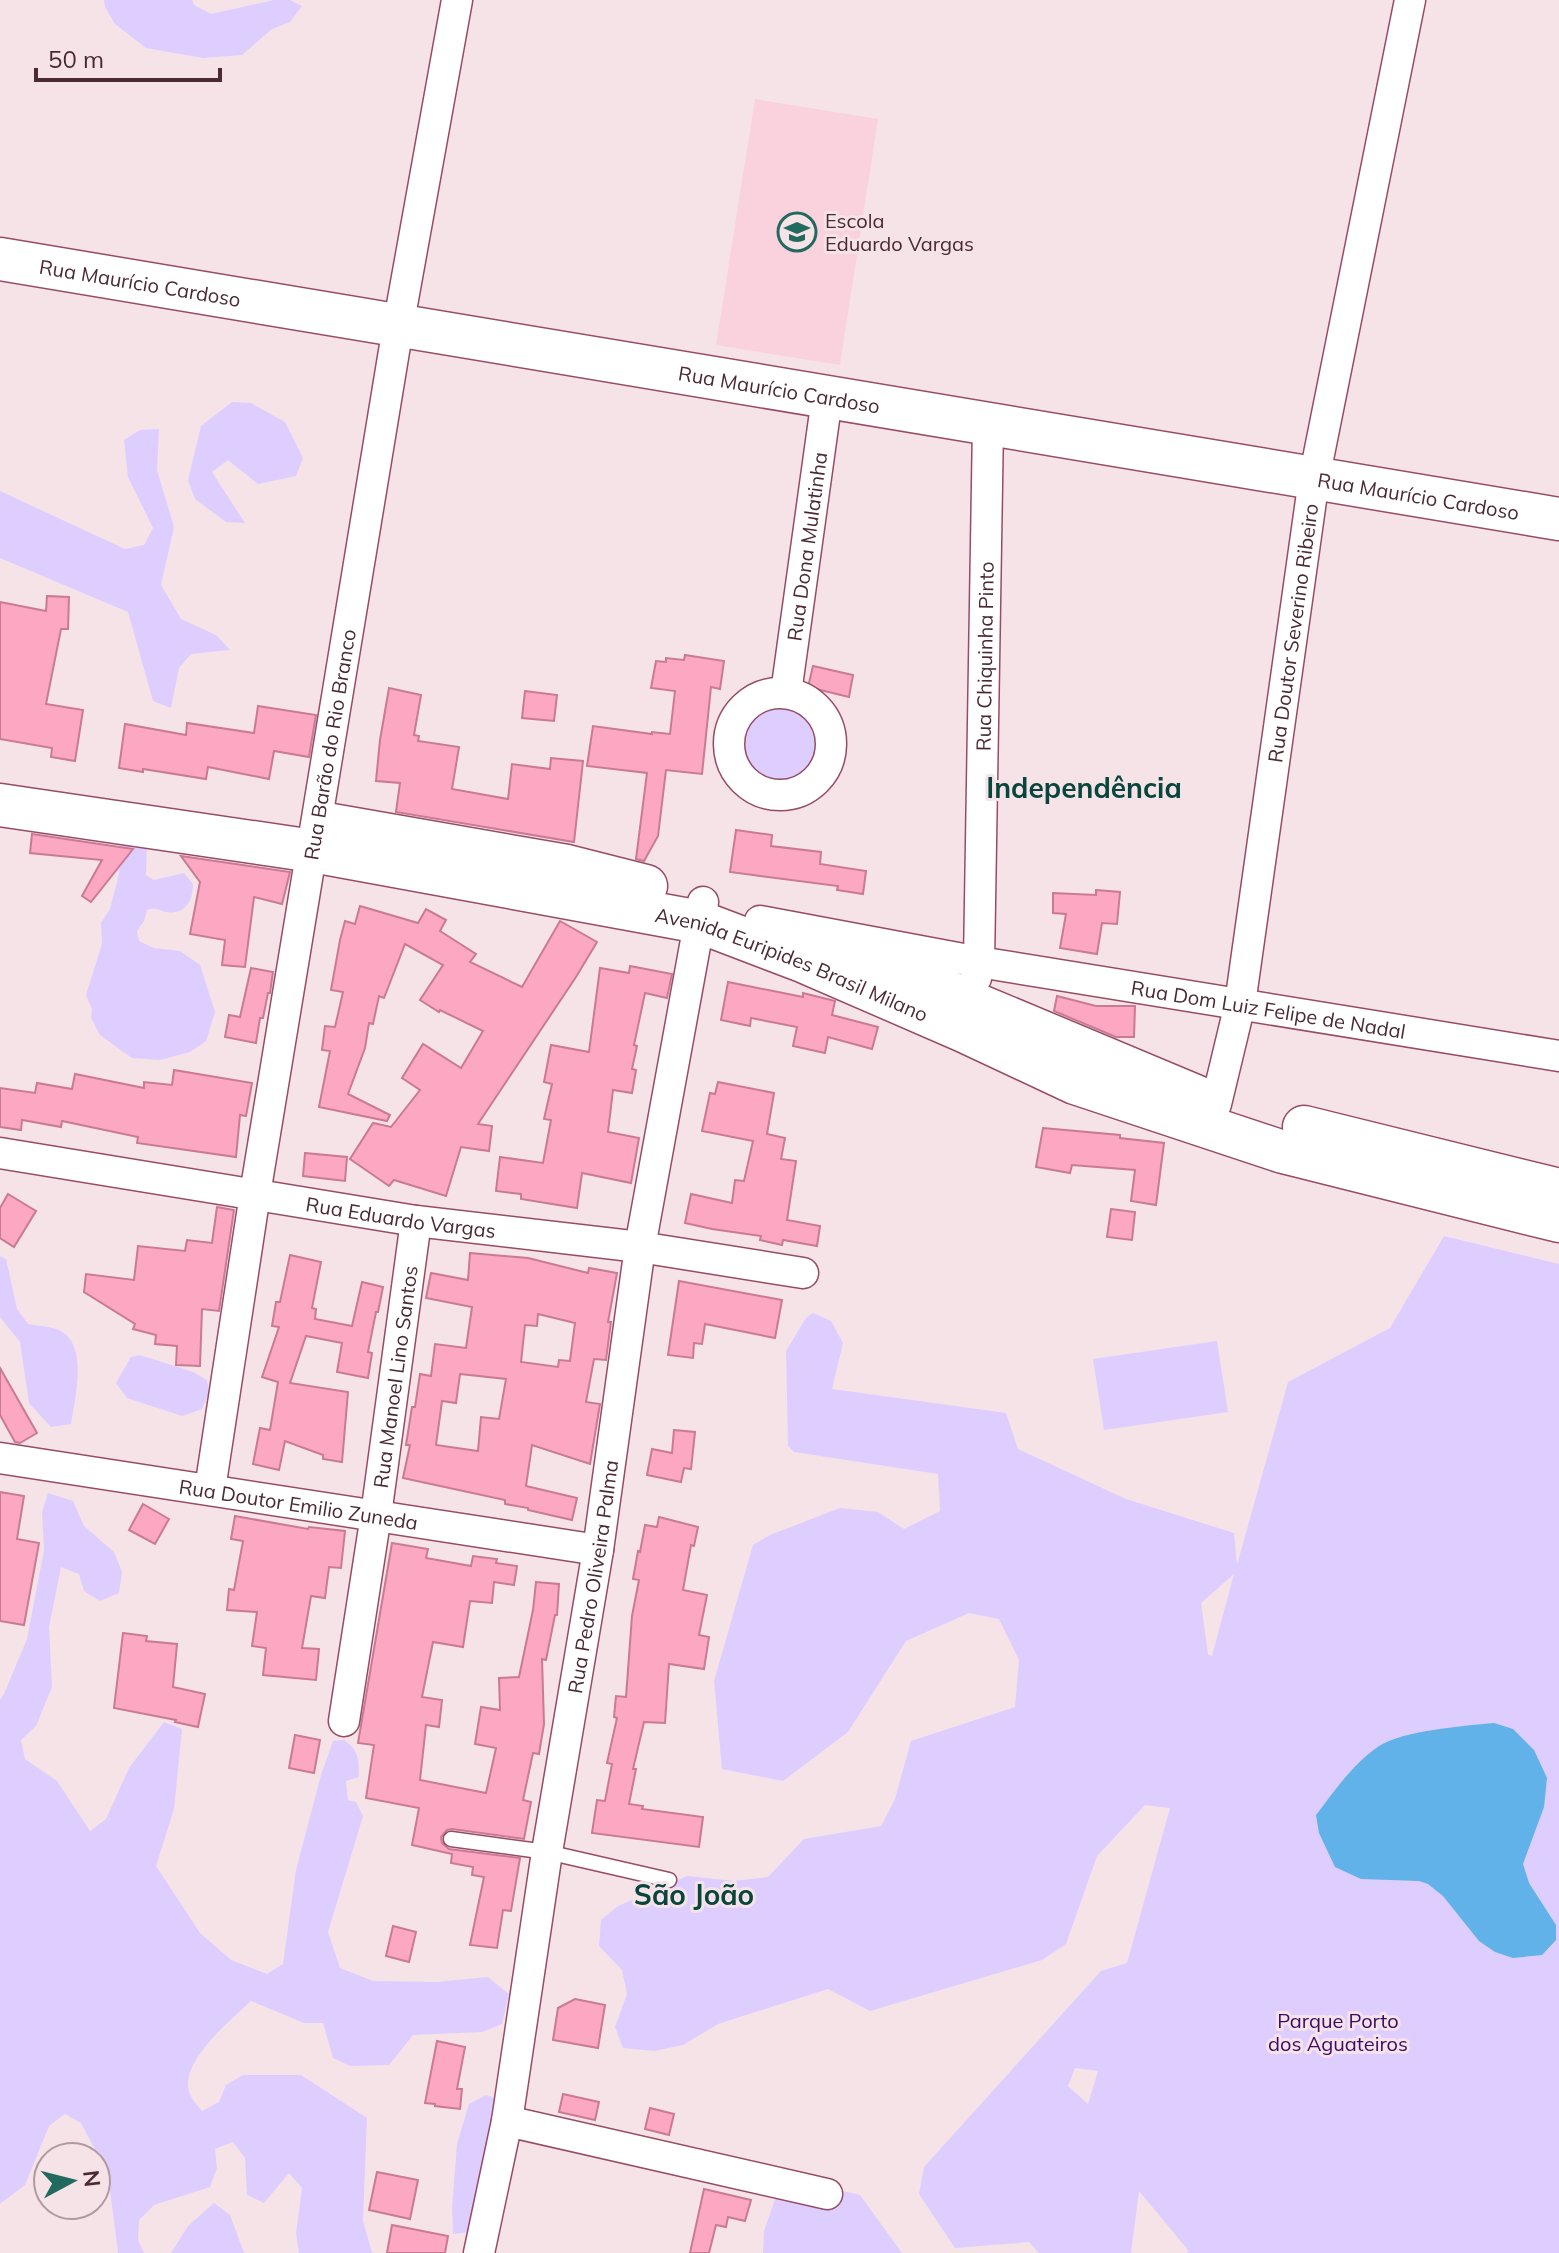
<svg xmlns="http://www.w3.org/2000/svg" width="1559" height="2253" font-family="Mulish,sans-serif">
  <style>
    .built { fill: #f9d2dd }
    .green { fill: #deceff; fill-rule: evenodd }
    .water { fill: #60b2e8 }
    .building { fill: #fca8c2; stroke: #ca7a94; stroke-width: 2; fill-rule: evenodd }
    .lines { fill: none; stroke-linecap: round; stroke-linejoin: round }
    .lane-casing { stroke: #974c66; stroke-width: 17 }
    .street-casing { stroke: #974c66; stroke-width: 33 }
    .secondary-casing { stroke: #974c66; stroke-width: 45 }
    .lane { stroke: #fff; stroke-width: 14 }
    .street { stroke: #fff; stroke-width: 30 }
    .secondary { stroke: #fff; stroke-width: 42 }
    .labels { text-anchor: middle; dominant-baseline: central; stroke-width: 6; stroke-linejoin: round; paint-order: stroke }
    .poi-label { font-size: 20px; fill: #4b2a34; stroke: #f5e3e8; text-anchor: start }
    .street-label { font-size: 20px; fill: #4b2a34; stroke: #f5e3e8 }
    .park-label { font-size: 20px; fill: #3a0c68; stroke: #f5e3e8 }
    .district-label { font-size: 28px; font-weight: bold; fill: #08453c; stroke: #f5e3e8 }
  </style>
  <rect width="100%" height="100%" fill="#f5e3e8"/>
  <polygon class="built" points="755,99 878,119 840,365 716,345"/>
  <g class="green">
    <polygon points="104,0 192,0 194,5 211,14 274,0 290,0 302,6 290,22 272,29 242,55 203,58 146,48 115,24 105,7"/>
    <polygon points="232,402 251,403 285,422 303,458 296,476 258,484 228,460 212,472 245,523 226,522 195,499 188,480 201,426"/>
    <polygon points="159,429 157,470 174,527 161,585 181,619 216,635 230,650 191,654 179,668 171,708 153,701 128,612 0,558 0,491 125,549 144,545 153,528 128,477 124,440 140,430"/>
    <circle cx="781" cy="745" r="37"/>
    <path d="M127 843H147L146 875 154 880 184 873 193 884C193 901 185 915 166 912 158 910 156 907 147 910L144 921 137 931 139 941 154 948 180 951 200 965 215 1012 206 1041 190 1052 160 1060 132 1058 100 1035 91 1018 92 1009 86 995 102 944 101 923 110 909 119 874 122 845Z"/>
    <path d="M1444 1236 1559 1264V2253H1187L1188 2250 1139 2191 1131 2253H1039L1029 2242 955 2248 919 2194 924 2167 1101 1971 1127 1963 1170 1808 1145 1805 1097 1856 1066 1944 1042 1960 870 2011 828 1989 718 2024 683 2045 654 2051 623 2048 615 2027 627 1994 622 1970 599 1946 601 1920 618 1906 687 1876 734 1881 768 1877 804 1839 881 1826 895 1799 911 1741 1015 1707 1019 1660 999 1619 969 1613 906 1641 848 1732 783 1781 722 1769 714 1681 753 1545 770 1535 840 1508 878 1512 904 1529 940 1511 938 1474 794 1452 788 1446 786 1351 806 1318 813 1313 831 1321 843 1343 832 1389 1006 1413 1018 1449 1126 1499 1234 1533 1237 1565 1288 1382 1390 1328ZM1234 1574 1212 1656H1211L1208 1654 1201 1603ZM1075 2068 1098 2071 1088 2104 1068 2086Z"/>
    <path d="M0 1256 6 1259 17 1309 28 1324C37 1326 50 1326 59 1330 89 1344 75 1398 71 1424L51 1427 29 1403 20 1342 0 1317Z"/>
    <polygon points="1217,1341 1228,1412 1104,1430 1093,1359"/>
    <polygon points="140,1355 193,1372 207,1380 209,1393 202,1409 182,1416 127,1398 116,1383 131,1357"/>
    <path d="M48 1493 73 1501 84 1526 114 1552 122 1572 119 1593 100 1601 84 1591 79 1574 61 1567 49 1627 52 1687 36 1726 21 1740 25 1759 57 1781 90 1831 106 1819 129 1768 164 1722 182 1729 174 1809 156 1866 200 1933 231 1960 267 1974 283 1964 296 1870 321 1775 333 1741 344 1740C359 1750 359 1760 359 1777L346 1781 348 1800 356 1802 363 1816 328 1932 340 1968 373 1981 437 1982 488 1977 509 1994 502 2024 482 2032 413 2035 389 2065 350 2066 333 2058 323 2023H304L251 2001C230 2021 175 2065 191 2096 193 2101 199 2107 202 2111L219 2102 226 2085 243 2075H301L367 2118 363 2221 372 2253H299L296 2233 302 2188 289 2173 264 2203 247 2195 245 2158 233 2142 215 2149 217 2168 210 2187 154 2205 139 2220 138 2240 144 2253H118L108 2174 81 2123 65 2114 49 2126 25 2185 0 2204V1700L4 1694 27 1639 44 1550 42 1512Z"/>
    <polygon points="486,2095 494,2098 474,2220 470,2232 453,2234 452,2208 457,2144 469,2104"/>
    <polygon points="813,2184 860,2195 902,2253 763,2253 764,2231 780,2185"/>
    <polygon points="214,2203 230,2215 244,2253 171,2253 188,2226"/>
  </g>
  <path class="water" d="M1494 1723 1513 1729 1534 1750 1547 1778 1544 1807 1523 1864 1529 1883 1556 1925V1940L1542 1955 1513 1958 1495 1952 1479 1941 1443 1896 1428 1884 1419 1881 1361 1879 1335 1867 1319 1833 1316 1815C1335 1790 1353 1764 1379 1746 1405 1730 1464 1726 1494 1723Z"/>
  <g class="building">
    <polygon points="47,596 69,597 68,629 61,629 46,704 83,710 75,761 51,757 52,748 0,739 0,602 46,611"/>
    <polygon points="685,655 724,661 720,689 711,687 702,774 666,770 658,836 644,861 636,859 647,773 587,766 593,726 652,734 652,732 670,734 675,691 651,688 656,661 666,662 666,658 684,660"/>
    <polygon points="813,666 853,675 849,697 808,687"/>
    <polygon points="389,688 421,695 414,735 419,736 418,741 459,747 452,789 508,799 512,764 550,769 551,758 583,761 574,842 396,812 400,783 376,781 380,740"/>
    <polygon points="525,691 557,695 554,721 522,718"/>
    <polygon points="258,706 316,715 309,757 274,751 269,779 208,767 206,779 143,769 143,772 119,768 125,724 186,735 187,723 254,733"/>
    <polygon points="736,830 772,835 771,846 821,852 820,864 866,871 863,894 837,890 838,886 730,872"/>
    <polygon points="32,834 133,849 91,902 82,896 102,860 30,853"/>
    <polygon points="181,856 290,872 282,904 254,897 245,967 222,965 225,940 190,934 200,882"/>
    <polygon points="1096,890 1120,892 1117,924 1102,923 1097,954 1060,948 1066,914 1053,913 1053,893 1096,895"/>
    <polygon points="360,906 418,923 426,909 446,920 440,931 476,954 470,962 522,987 560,921 597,942 576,977 478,1124 492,1126 489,1151 461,1147 446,1196 394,1180 389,1186 350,1159 373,1123 391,1127 420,1090 402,1078 423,1044 461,1068 483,1031 440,1010 439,1012 420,1000 443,965 405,944 384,998 379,996 373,1024 369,1023 365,1048 348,1094 390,1115 387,1121 319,1107 330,1051 322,1050 325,1026 335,1027 343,992 331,990 340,940 345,921 355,924"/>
    <polygon points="630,966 672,974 667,998 645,993 634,1045 637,1046 632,1069 636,1070 632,1093 613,1090 608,1132 639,1138 631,1183 582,1173 577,1208 521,1199 521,1194 496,1191 500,1157 543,1163 551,1120 544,1119 552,1084 544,1082 551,1045 589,1052 600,968 629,973"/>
    <polygon points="251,968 273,972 270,993 268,993 263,1018 260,1018 256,1043 225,1037 229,1015 240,1017"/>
    <polygon points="728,982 803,997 803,993 835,1001 832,1015 878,1027 872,1049 828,1037 825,1053 793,1046 797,1027 751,1018 750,1026 721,1020"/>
    <polygon points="1057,996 1096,1006 1135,1006 1134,1037 1116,1037 1054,1011"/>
    <polygon points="174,1070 252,1083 246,1116 240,1115 236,1157 137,1143 138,1137 62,1121 61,1127 22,1120 21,1130 0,1127 0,1088 35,1093 37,1083 72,1089 75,1074 144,1088 144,1082 172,1085"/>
    <polygon points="718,1082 774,1093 767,1134 785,1138 781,1159 796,1161 787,1220 820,1226 817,1246 783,1240 782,1245 760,1240 761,1236 712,1229 685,1223 691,1194 732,1203 735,1180 744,1181 753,1141 702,1131 710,1093 715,1094"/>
    <polygon points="1043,1128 1120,1135 1120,1138 1164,1143 1156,1205 1131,1201 1135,1170 1072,1165 1070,1173 1036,1167"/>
    <polygon points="305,1153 347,1157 345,1181 303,1176"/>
    <polygon points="8,1194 36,1211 14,1247 0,1238 0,1208"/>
    <polygon points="217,1207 234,1210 219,1311 202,1309 200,1366 176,1365 177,1346 155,1344 156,1335 133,1329 135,1324 84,1292 86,1274 134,1280 138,1246 185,1251 187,1240 212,1243"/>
    <polygon points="1111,1209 1135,1212 1132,1240 1107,1237"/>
    <path d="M470 1253 528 1258 588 1273 589 1268 617 1273 608 1322H611L606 1360 594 1359 586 1402 600 1404 590 1464 532 1445 526 1486 577 1498 572 1520 528 1510V1508L505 1504V1500L403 1478 410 1445H406L412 1407H415L420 1374 431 1376 435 1344 466 1348 472 1307 426 1298 431 1273 468 1280ZM538 1314 575 1323 570 1361 559 1360 558 1367 521 1362 525 1325 537 1326ZM460 1374 506 1379 499 1419 481 1417 478 1451 436 1445 442 1401 456 1403Z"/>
    <polygon points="290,1255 321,1262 312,1308 316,1309 315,1319 352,1326 362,1282 383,1287 378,1312 376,1312 368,1352 372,1353 368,1378 337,1372 342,1343 306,1336 290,1383 348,1392 342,1462 323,1459 323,1455 285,1441 279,1470 253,1464 260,1428 270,1430 278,1382 262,1377 279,1327 272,1326 276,1302 280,1302"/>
    <polygon points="679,1281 782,1300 775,1338 705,1324 702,1344 694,1343 693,1358 668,1355"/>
    <polygon points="0,1368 37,1433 20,1443 15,1442 0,1415"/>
    <polygon points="674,1430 695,1432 691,1469 684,1468 681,1482 647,1475 652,1449 672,1453"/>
    <polygon points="0,1492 24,1496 17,1539 39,1543 24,1625 0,1621"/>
    <polygon points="143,1504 169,1519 155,1544 129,1530"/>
    <polygon points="235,1516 308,1529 309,1527 345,1531 341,1568 329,1567 325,1598 311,1596 302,1648 319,1649 316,1680 263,1675 266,1648 252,1646 257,1612 227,1610 229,1589 234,1590 243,1541 231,1539"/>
    <polygon points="659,1517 698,1527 694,1546 691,1545 683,1590 707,1595 699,1635 709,1637 704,1669 669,1664 665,1723 644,1722 633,1769 636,1769 629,1804 643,1806 642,1809 703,1817 699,1847 592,1833 597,1800 605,1801 612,1764 607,1763 617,1718 614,1717 616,1696 626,1697 632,1616 639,1580 633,1579 638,1551 640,1552 645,1525 657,1527"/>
    <polygon points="392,1543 428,1549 426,1558 471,1566 473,1556 497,1559 496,1563 517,1566 514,1585 494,1582 492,1603 470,1601 463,1647 433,1642 422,1697 442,1700 439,1727 426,1725 420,1780 486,1793 496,1748 475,1744 481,1707 500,1710 499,1678 519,1677 533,1610 536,1582 559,1584 557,1615 555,1615 546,1660 542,1659 544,1724 539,1754 533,1753 523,1800 531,1802 524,1839 452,1829 447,1830 441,1837 442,1843 449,1849 520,1858 511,1911 503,1910 497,1948 470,1945 484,1877 472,1875 473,1867 451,1863 452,1854 412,1845 419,1808 366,1798 374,1745 358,1743"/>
    <polygon points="123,1633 147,1636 146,1641 177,1644 173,1687 205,1694 198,1727 175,1722 176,1720 114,1708"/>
    <polygon points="295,1735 320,1740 314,1773 289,1768"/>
    <polygon points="393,1926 416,1932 409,1962 386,1956"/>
    <polygon points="575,1999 605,2005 598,2048 553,2040 558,2008"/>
    <polygon points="437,2041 465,2047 457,2089 462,2089 460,2109 435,2106 435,2104 425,2103"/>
    <polygon points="563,2094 599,2102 595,2120 559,2112"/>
    <polygon points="650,2108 674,2114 669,2135 645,2129"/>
    <polygon points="377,2172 418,2180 410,2219 369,2210"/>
    <polygon points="704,2189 751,2200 745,2221 728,2217 726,2227 716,2225 709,2253 690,2253"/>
    <polygon points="392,2225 448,2236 445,2253 387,2253"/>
  </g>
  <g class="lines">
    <g class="lane-casing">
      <polyline id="lane" points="451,1839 547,1852 669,1880"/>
    </g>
    <g class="street-casing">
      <g id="street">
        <circle cx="780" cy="744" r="51"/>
        <path id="s1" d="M786 693 827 398"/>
        <path id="s2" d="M760 921 979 962 1559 1056"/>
        <path id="s3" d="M976 978 979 962 988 425"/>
        <path id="s4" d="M1208 1125 1216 1104 1240 1004 1314 479 1410 0"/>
        <path id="s5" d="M0 1153 416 1221 640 1247 803 1273"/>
        <path id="s6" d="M0 1458 598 1550"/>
        <path id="s7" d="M210 1489 255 1194 398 327 457 0"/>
        <path id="s8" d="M344 1721 376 1515 416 1221"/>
        <polyline points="507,2121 827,2194"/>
        <path id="s9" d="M479 2253 507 2121 547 1852 598 1550 640 1247 703 902"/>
      </g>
    </g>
    <g class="secondary-casing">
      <g id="secondary">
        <path id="s10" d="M0 259 1559 519"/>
        <path id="s11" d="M0 805 313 851 700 922 805 962 964 1031 1075 1083 1283 1152 1559 1221"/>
        <polyline points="326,824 567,866 646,886"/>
        <polyline points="804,936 887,963 973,1003 1205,1100"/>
        <polyline points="1304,1127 1559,1190"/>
      </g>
    </g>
    <use href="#lane" class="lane"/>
    <use href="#street" class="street"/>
    <use href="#secondary" class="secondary"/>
  </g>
  <defs>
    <g id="school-ring" transform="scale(2)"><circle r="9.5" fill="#f5e3e8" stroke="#236a5e" stroke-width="1.5"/><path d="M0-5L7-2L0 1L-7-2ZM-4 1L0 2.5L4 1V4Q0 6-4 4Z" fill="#236a5e"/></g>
  </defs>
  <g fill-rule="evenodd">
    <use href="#school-ring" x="797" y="232"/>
  </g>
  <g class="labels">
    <g class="poi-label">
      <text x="825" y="220">Escola<tspan x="825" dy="23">Eduardo Vargas</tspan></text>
    </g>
    <g class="street-label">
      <text stroke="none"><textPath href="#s10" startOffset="142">Rua Maurício Cardoso</textPath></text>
      <text stroke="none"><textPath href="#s10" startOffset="790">Rua Maurício Cardoso</textPath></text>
      <text stroke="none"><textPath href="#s10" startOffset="1438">Rua Maurício Cardoso</textPath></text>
      <text stroke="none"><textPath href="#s1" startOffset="148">Rua Dona Mulatinha</textPath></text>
      <text stroke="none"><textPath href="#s4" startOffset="500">Rua Doutor Severino Ribeiro</textPath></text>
      <text stroke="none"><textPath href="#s3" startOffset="322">Rua Chiquinha Pinto</textPath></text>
      <text stroke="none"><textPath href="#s7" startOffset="754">Rua Barão do Rio Branco</textPath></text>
      <text stroke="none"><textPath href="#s11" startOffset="810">Avenida Euripides Brasil Milano</textPath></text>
      <text stroke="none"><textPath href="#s2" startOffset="516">Rua Dom Luiz Felipe de Nadal</textPath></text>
      <text stroke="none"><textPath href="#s5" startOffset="406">Rua Eduardo Vargas</textPath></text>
      <text stroke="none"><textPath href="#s8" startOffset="348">Rua Manoel Lino Santos</textPath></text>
      <text stroke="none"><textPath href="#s6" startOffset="302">Rua Doutor Emilio Zuneda</textPath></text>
      <text stroke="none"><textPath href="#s9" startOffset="686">Rua Pedro Oliveira Palma</textPath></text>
    </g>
    <g class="park-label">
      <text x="1338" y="2020">Parque Porto<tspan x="1338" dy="23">dos Aguateiros</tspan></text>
    </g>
    <g class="district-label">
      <text x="1084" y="787">Independência</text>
      <text x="694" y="1894">São João</text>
    </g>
  </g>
  <g transform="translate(72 2181) rotate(83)"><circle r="38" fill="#f5e3e8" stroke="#b199a0" stroke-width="2"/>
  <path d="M0-6L14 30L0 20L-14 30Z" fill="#236a5e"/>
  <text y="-12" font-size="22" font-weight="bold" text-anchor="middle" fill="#4b2a34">N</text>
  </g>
  <path d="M36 68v12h184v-12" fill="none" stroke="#4b2a34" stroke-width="4"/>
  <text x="48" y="68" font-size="24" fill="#4b2a34" stroke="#f5e3e8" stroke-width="6" paint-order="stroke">50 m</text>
</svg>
